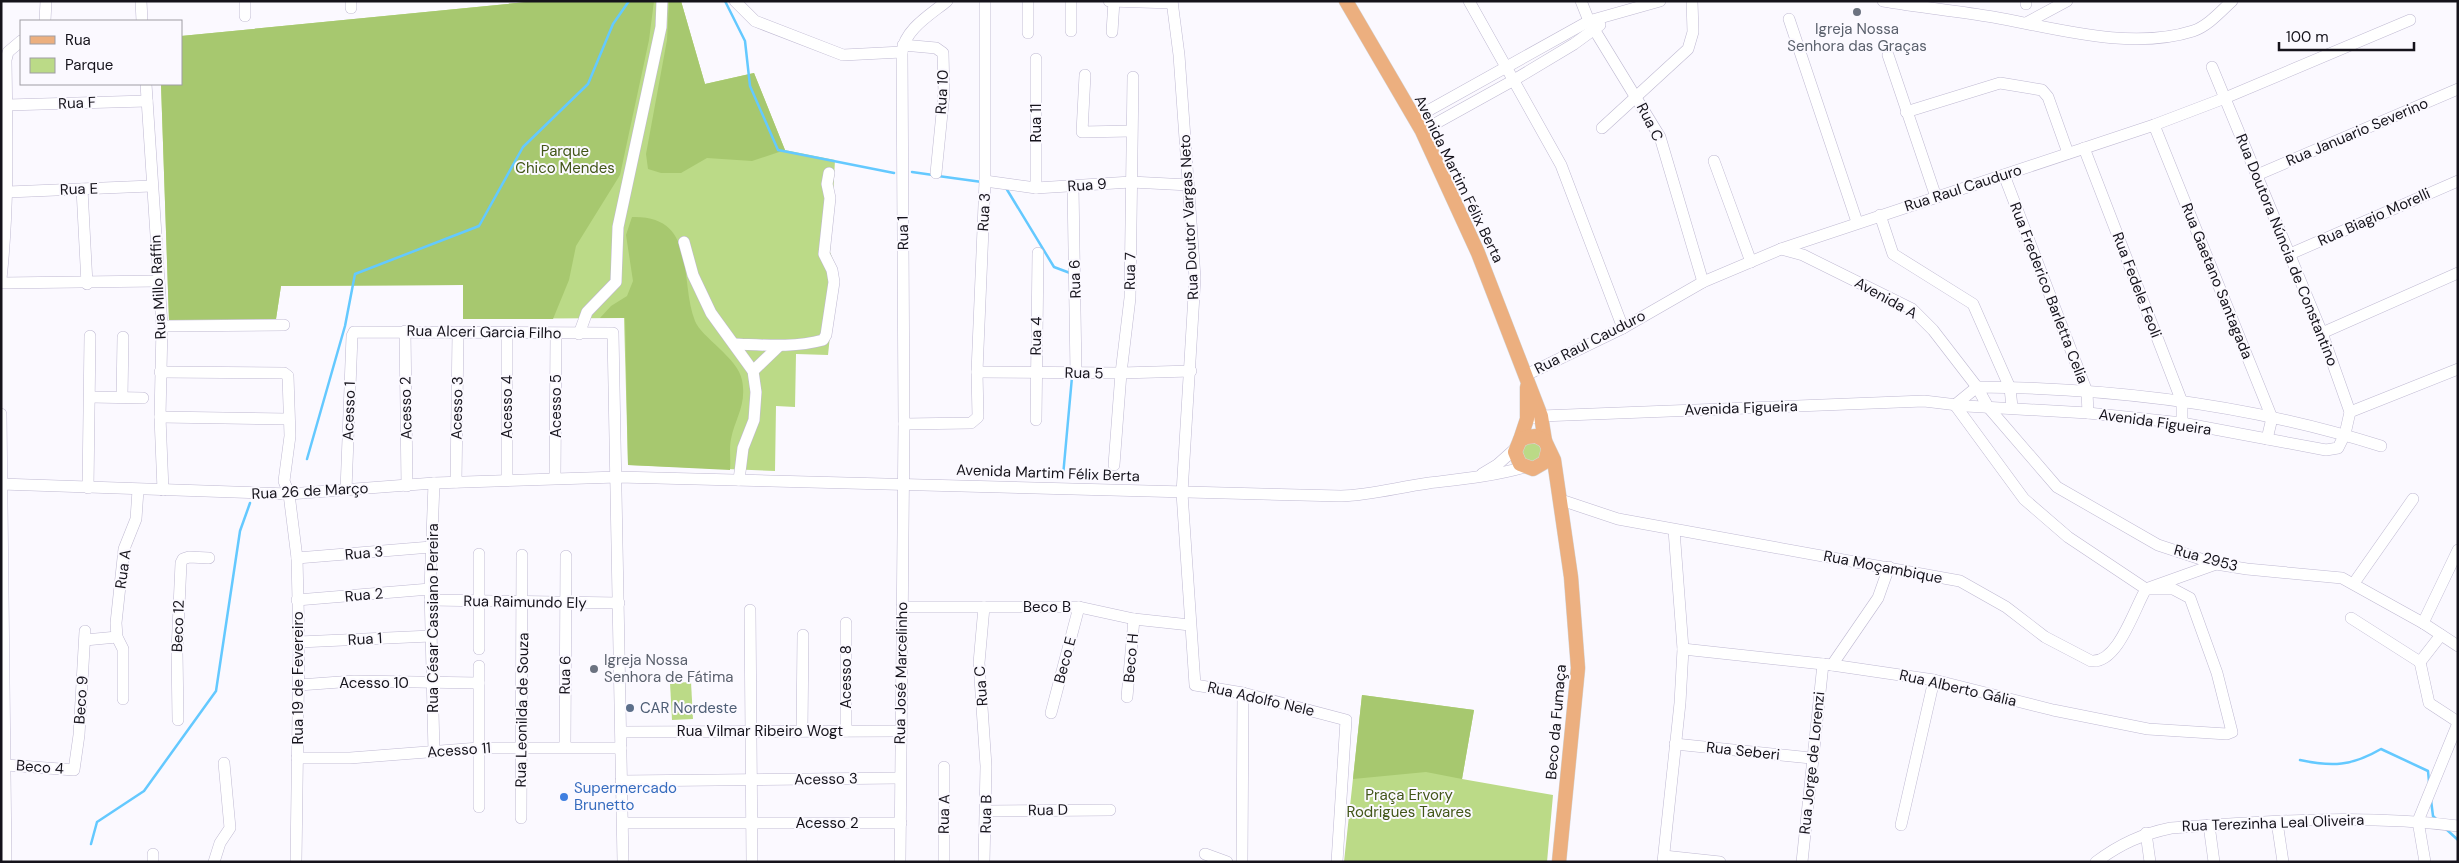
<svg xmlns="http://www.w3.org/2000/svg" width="2459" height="863" font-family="'DM Sans',sans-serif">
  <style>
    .green { fill: #bbda87 }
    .forest { fill: #a7c86f }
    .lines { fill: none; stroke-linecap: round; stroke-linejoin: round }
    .stream { stroke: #64c9ff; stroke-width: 2.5 }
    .minor-casing { stroke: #bfb9d2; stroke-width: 12 }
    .major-casing { stroke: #d5d5d6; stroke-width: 15 }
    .minor { stroke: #fff; stroke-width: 11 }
    .major { stroke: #ecaf7f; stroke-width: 14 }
    .worship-dot { fill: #6b7280; stroke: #fbf9ff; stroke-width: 2 }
    .service-dot { fill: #5c6f8a; stroke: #fbf9ff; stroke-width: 2 }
    .shop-dot { fill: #3f7fe0; stroke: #fbf9ff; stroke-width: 2 }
    .labels { text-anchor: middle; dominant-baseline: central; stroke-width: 4; stroke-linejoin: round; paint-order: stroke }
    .worship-label { font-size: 15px; fill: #5b616d; stroke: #fbf9ff }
    .street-label { font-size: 15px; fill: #15131b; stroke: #fbf9ff }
    .park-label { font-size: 15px; fill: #425618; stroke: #fbf9ff }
    .service-label { font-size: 15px; fill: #4e5e75; stroke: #fbf9ff; text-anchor: start }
    .shop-label { font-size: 15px; fill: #366cbe; stroke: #fbf9ff; text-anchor: start }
  </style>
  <rect width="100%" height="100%" fill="#fbf9ff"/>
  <g class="green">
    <polygon points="537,1 681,1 705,84 754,73 785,150 835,160 830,252 837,270 828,355 796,354 795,407 776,406 775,471 628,465 624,318 463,319 463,285 281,286 276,319 169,320 161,84 181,84 181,36"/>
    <polygon points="1527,443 1538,444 1542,450 1542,457 1527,464 1521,448"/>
    <polygon points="691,682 693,719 672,720 670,683"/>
    <polygon points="1362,695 1474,710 1462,779 1553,795 1547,862 1344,862"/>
  </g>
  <g class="forest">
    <polygon points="537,1 654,1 649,40 620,175 576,246 569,280 553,319 463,319 463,285 281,286 276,319 169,320 161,84 181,84 181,36"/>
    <polygon points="669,1 681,1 705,84 754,73 785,150 752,161 707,158 681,173 661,173 648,169 646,154 667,40"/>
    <path d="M632 217C698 215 679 281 695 321 701 337 738 358 742 380 747 405 735 418 731 439 729 449 731 460 730 470L628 465 625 318H600L611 306 627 296 633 281 626 235Z"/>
    <polygon points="1362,695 1474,710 1462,779 1426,772 1353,779"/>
  </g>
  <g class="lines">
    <g class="stream">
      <polyline points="725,1 745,41 750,86 778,150 894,173"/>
      <polyline points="912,172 933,175"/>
      <polyline points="938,176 982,182"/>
      <polyline points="1006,188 1054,267 1070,273"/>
      <polyline points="307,459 345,326 355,274 479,226 523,147 588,84 613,24 629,1"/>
      <polyline points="1063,476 1072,377"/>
      <path d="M2300 760C2332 767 2352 766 2381 749L2428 771 2429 782"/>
      <polyline points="2431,800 2433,816 2437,820"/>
      <polyline points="2446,829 2458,840"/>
      <polyline points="91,844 97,822 144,791 216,691 240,531 250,503"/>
    </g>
    <g class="minor-casing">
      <g id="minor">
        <polyline points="141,1 142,21"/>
        <polyline points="245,1 245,16"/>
        <polyline points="351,1 351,8"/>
        <polyline points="735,1 755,21 843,55 902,52"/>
        <polyline points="1109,1 1172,3"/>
        <polyline points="1172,1 1179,55 1195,278 1182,493 1195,685 1243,693 1346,720 1337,862"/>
        <polyline points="1469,1 1561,165 1623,328"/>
        <polyline points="1581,1 1589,21 1660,137 1703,282"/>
        <path d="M1883 1C1919 7 1956 11 1993 17 2055 28 2130 51 2193 31 2208 26 2220 12 2232 1"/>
        <polyline points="2026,1 2026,4"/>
        <polyline points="1789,19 1857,222"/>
        <polyline points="45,21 46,1"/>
        <polyline points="2026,23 2067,1"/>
        <polyline points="1071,31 1071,1"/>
        <polyline points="1112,32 1114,1"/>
        <polyline points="1028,33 1028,1"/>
        <polyline points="903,45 936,48 943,53 944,93 936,173"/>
        <polyline points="1888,55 1936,197"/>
        <polyline points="1036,59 1036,188"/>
        <polyline points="1085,75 1082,132 1131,131"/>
        <polyline points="146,84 162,326 160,417 163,490"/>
        <polyline points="7,105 147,101"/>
        <polyline points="1906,112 2000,83 2042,90 2048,97 2068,153"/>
        <polyline points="1415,118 1589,21 1660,1"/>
        <polyline points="2154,125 2272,418 2267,439"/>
        <polyline points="1602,128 1688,49 1693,32 1692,1"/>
        <polyline points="1422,131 1514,80 1574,44 1600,25"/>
        <polyline points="2084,148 2182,402 2182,423"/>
        <polyline points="1714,161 1751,262"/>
        <polyline points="2004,175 2087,392 2088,413"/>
        <polyline points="2257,175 2458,89"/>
        <polyline points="985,181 1036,188 1131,182 1189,185"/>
        <polyline points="1073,186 1076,373"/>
        <polyline points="82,189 87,284"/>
        <polyline points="8,192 151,186"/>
        <polyline points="1880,215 1893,254 1973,304 2010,388 2012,407"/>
        <polyline points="684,242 693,275 711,313 753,371 756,392 754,420 743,448 739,480"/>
        <polyline points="1781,249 1803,255 1912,309 1933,330 1977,387 1988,407 2057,487 2158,545 2216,564 2247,569 2342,578 2423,623 2458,646"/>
        <polyline points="2290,254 2458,181"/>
        <path d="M1 279C9 206 7 133 6 60L8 52 21 41"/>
        <polyline points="1,283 158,281"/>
        <polyline points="162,326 284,325"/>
        <polyline points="405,331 407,486"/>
        <polyline points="2322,333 2458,273"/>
        <polyline points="579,334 587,312 616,282 618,227 661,27 662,1"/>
        <path d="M734 344C764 345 793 348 823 340L826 335 834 282 832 270 824 254 830 198 827 184 829 173"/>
        <polyline points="753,371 779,346"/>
        <polyline points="160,372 284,373 288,376 290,436 284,481 289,494 297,558 299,642 296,862"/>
        <polyline points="977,372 1121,373 1191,371"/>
        <polyline points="1526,375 1623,328 1703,282 1781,249 2154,125 2225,98 2410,20"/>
        <polyline points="90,397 143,398"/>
        <polyline points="122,397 123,337"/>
        <path d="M1955 405 1977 387C2112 388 2252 405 2381 446"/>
        <polyline points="2350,412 2458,369"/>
        <polyline points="1,414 6,862"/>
        <polyline points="160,417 288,419"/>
        <polyline points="1527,419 1541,416 1924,401 1966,406 2088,413 2182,423 2326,450 2338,448 2345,434 2350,412 2322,333 2212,67"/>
        <polyline points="1036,420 1038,253"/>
        <polyline points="904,424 971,423 978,417 977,372 985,181 985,1"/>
        <polyline points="1114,465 1121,373 1130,298 1133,77"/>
        <polyline points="1482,474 1497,465 1516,448"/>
        <polyline points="555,478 556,334"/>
        <polyline points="507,480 507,334"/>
        <polyline points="456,482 458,333"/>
        <polyline points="434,483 430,589 434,752"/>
        <path d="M1 484 289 494 434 483 618 477 1341 496C1371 495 1399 487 1429 483 1462 479 1493 476 1525 467"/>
        <polyline points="88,488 90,336"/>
        <polyline points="346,490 352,336 354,332 613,333 623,862"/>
        <path d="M1561 500 1618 519 1960 581 2006 607 2045 637 2091 661C2118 664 2134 609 2146 589L2216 564"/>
        <polyline points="479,554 479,649"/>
        <polyline points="297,558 431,547"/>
        <polyline points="2354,583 2413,499"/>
        <polyline points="297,600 430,589"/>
        <polyline points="430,600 619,603"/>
        <polyline points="902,607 1079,607 1134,619 1190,625"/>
        <polyline points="984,607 979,663 986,766 984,862"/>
        <polyline points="750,610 752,862"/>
        <polyline points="2351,618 2420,662"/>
        <polyline points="2423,623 2458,550"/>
        <polyline points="85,640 117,637"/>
        <polyline points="299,642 431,636"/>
        <polyline points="1683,649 1832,665 1934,680 2053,710 2148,729 2227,734 2232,732 2217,673 2190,598 2173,589 2146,589 2068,537 2024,499 1955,405"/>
        <polyline points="2420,662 2429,703 2458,722"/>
        <polyline points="2420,662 2441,635"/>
        <polyline points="1832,665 1878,598 1889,567"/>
        <polyline points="479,666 479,807"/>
        <polyline points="299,685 354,681 479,683"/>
        <polyline points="1127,697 1134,619"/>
        <polyline points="123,699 123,649 117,637 116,623 124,549 136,519 138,490"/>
        <polyline points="1051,713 1079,607"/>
        <polyline points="178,720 177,651 181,563 183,559 189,557 209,558"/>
        <polyline points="802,731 803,635"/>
        <polyline points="846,731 846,623"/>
        <polyline points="621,732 900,731"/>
        <polyline points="1675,744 1811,758"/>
        <polyline points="565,747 566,556"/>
        <polyline points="297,758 350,758 479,748 621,748"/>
        <polyline points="6,765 74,770 79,735 85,631"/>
        <polyline points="621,781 900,778"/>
        <polyline points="986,811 1110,810"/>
        <polyline points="521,818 522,555"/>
        <polyline points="2277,822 2283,862"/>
        <polyline points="623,823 901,823"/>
        <polyline points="1901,825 1934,680"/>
        <polyline points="2209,825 2214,862"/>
        <polyline points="2146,833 2150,862"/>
        <polyline points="1205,854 1227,862"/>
        <polyline points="1664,856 1720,862"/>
        <polyline points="153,862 153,854"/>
        <polyline points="214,862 220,843 230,828 224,763"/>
        <path d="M900 862 904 424 902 52C905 29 930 15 947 1"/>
        <polyline points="944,862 944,767"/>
        <polyline points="1242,862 1243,693"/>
        <polyline points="1663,862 1680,703 1683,649 1674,530"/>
        <polyline points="1802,862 1823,664"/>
        <path d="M2096 862C2120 844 2142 834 2171 828 2267 821 2363 814 2458 826"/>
        <polyline points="2425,862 2418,821 2458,723"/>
      </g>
    </g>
    <g class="major-casing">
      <g id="major">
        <polyline points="1346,1 1422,131 1478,253 1541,416 1545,441"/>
        <polyline points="1520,440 1527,419 1527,387"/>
        <polyline points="1548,450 1545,462 1533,469 1520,464 1515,452 1520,440 1527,437 1536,436 1545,441 1554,460 1571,577 1578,668 1559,862"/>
      </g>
    </g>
    <use href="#minor" class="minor"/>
    <use href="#major" class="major"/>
  </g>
  <g class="worship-dot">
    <circle cx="1857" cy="12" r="5"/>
    <circle cx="594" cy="669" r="5"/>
  </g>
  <circle class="service-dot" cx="630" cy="708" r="5"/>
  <circle class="shop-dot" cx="564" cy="797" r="5"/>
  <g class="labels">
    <g class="worship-label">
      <text x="1857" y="29">Igreja Nossa<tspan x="1857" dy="17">Senhora das Graças</tspan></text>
      <text x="604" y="660" text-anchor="start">Igreja Nossa<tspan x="604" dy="17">Senhora de Fátima</tspan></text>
    </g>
    <g class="street-label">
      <text transform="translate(942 92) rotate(-87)">Rua 10</text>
      <text transform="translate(77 103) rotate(-2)">Rua F</text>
      <text transform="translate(1650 122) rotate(63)">Rua C</text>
      <text transform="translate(1036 123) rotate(-90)">Rua 11</text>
      <text transform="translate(2357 132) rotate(-23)">Rua Januario Severino</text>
      <text transform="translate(1459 179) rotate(64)">Avenida Martim Félix Berta</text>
      <text transform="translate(1087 185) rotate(-4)">Rua 9</text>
      <text transform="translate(1963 188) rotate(-18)">Rua Raul Cauduro</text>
      <text transform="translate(79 189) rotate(-2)">Rua E</text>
      <text transform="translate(984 212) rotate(-87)">Rua 3</text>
      <text transform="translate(1189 217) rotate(-93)">Rua Doutor Vargas Neto</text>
      <text transform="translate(2374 217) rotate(-24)">Rua Biagio Morelli</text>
      <text transform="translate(903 233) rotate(-91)">Rua 1</text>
      <text transform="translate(2287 250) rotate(68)">Rua Doutora Núncia de Constantino</text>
      <text transform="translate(1130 271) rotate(-89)">Rua 7</text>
      <text transform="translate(1075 279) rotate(-92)">Rua 6</text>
      <text transform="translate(2217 281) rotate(68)">Rua Gaetano Santagada</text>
      <text transform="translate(2137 285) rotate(69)">Rua Fedele Feoli</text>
      <text transform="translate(158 287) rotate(-93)">Rua Millo Raffin</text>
      <text transform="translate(2049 293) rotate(69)">Rua Frederico Barletta Celia</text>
      <text transform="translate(1886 298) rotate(29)">Avenida A</text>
      <text transform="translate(484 332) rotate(1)">Rua Alceri Garcia Filho</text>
      <text transform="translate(1036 336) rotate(-89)">Rua 4</text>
      <text transform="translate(1590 342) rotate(-27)">Rua Raul Cauduro</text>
      <text transform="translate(1084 373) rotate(1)">Rua 5</text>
      <text transform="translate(556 406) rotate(-90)">Acesso 5</text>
      <text transform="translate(507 407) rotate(-90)">Acesso 4</text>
      <text transform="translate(406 408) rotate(-91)">Acesso 2</text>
      <text transform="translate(457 408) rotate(-89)">Acesso 3</text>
      <text transform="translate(1741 408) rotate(-2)">Avenida Figueira</text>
      <text transform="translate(349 411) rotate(-88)">Acesso 1</text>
      <text transform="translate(2155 422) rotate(8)">Avenida Figueira</text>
      <text transform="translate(1048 473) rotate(2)">Avenida Martim Félix Berta</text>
      <text transform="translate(310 491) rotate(-3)">Rua 26 de Março</text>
      <text transform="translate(364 553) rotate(-5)">Rua 3</text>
      <text transform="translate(2206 558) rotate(15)">Rua 2953</text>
      <text transform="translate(1883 567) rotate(11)">Rua Moçambique</text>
      <text transform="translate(123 569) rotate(-82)">Rua A</text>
      <text transform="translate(364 595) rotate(-5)">Rua 2</text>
      <text transform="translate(525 602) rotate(1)">Rua Raimundo Ely</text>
      <text x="1047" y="607">Beco B</text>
      <text transform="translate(433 618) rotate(-90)">Rua César Cassiano Pereira</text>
      <text transform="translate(178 626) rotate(-88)">Beco 12</text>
      <text transform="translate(365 639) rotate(-3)">Rua 1</text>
      <text transform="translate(1131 658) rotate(-85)">Beco H</text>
      <text transform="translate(1065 660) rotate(-75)">Beco E</text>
      <text transform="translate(901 673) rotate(-89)">Rua José Marcelinho</text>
      <text transform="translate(565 675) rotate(-89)">Rua 6</text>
      <text transform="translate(846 677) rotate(-90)">Acesso 8</text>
      <text transform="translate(298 678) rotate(-90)">Rua 19 de Fevereiro</text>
      <text x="374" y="683">Acesso 10</text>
      <text transform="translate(981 686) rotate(-94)">Rua C</text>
      <text transform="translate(1958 688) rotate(13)">Rua Alberto Gália</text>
      <text transform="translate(1261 699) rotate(13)">Rua Adolfo Nele</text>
      <text transform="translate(81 700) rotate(-86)">Beco 9</text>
      <text transform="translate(522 710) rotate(-89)">Rua Leonilda de Souza</text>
      <text transform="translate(1556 722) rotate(-85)">Beco da Fumaça</text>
      <text x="760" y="731">Rua Vilmar Ribeiro Wogt</text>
      <text transform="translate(459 750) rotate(-4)">Acesso 11</text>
      <text transform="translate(1743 751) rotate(6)">Rua Seberi</text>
      <text transform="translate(1812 763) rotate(-84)">Rua Jorge de Lorenzi</text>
      <text transform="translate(40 767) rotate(4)">Beco 4</text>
      <text transform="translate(826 779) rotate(-1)">Acesso 3</text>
      <text transform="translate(1048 810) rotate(-1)">Rua D</text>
      <text transform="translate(944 814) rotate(-89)">Rua A</text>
      <text transform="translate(986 814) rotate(-89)">Rua B</text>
      <text x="827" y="823">Acesso 2</text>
      <text transform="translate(2273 823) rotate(-2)">Rua Terezinha Leal Oliveira</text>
    </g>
    <g class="park-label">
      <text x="565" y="151">Parque<tspan x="565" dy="17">Chico Mendes</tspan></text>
      <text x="1409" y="795">Praça Ervory<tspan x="1409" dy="17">Rodrigues Tavares</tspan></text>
    </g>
    <g class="service-label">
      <text x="640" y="708">CAR Nordeste</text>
    </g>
    <g class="shop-label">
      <text x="574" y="788">Supermercado<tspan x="574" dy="17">Brunetto</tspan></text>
    </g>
  </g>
  <rect width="2459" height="863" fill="none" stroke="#15131b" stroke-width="5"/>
  <rect x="20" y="20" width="162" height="65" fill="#fbf9ff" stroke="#9f9da4"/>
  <rect x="30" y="36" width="25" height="8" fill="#ecaf7f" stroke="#9f9da4"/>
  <text x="65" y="45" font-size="15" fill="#15131b">Rua</text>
  <rect x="30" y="58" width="25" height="15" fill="#bbda87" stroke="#9f9da4"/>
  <text x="65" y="70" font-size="15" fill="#15131b">Parque</text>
  <path d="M2279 42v8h135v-8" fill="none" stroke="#15131b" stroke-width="2.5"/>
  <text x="2286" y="42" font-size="15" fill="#15131b" stroke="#fbf9ff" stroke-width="4" paint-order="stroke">100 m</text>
</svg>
